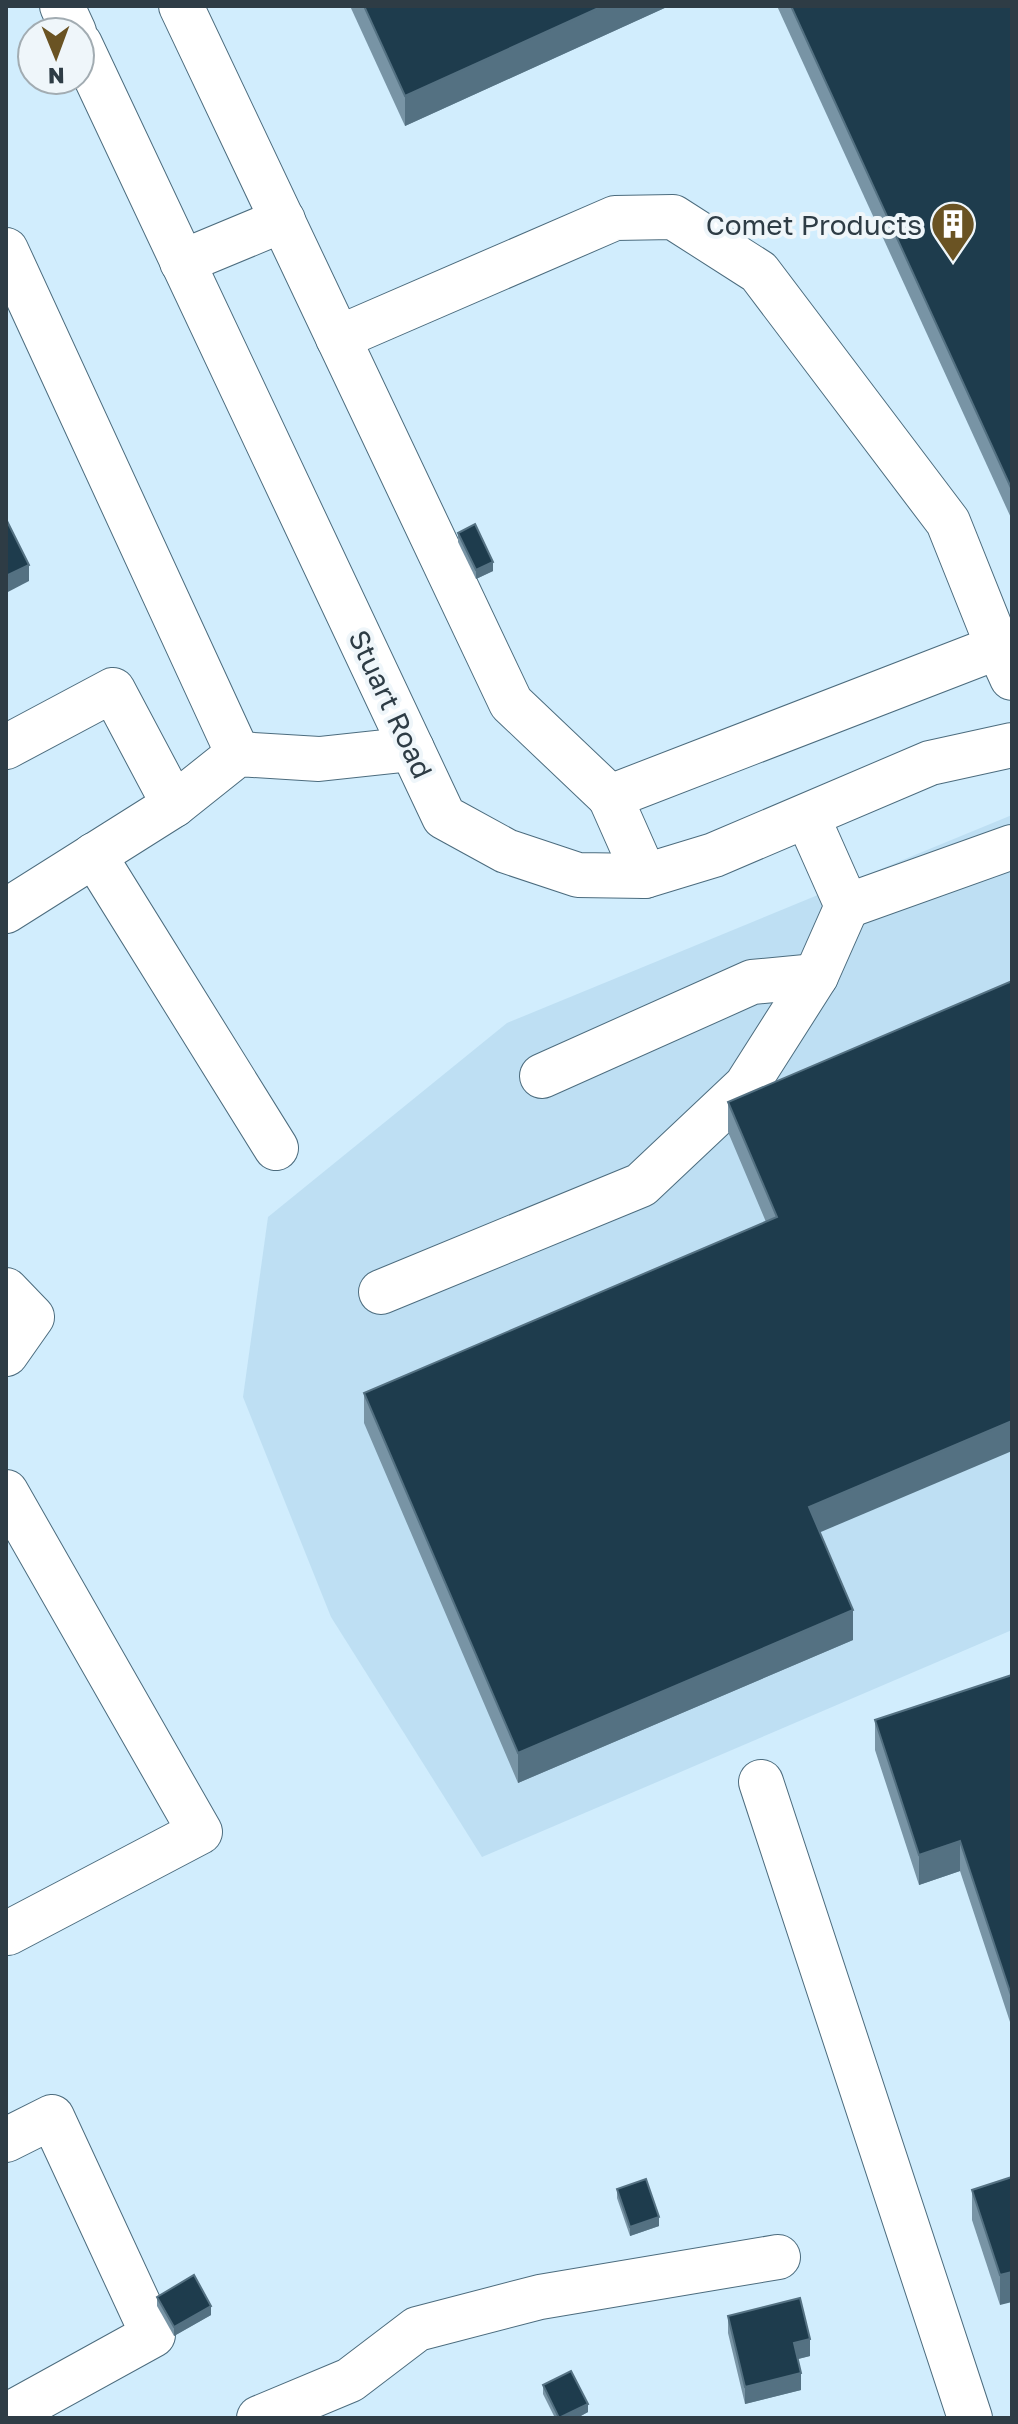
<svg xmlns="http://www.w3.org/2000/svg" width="1018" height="2424" font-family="'Golos Text',sans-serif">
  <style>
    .built { fill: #bedff3 }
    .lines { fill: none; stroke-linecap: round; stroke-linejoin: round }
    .minor-casing { stroke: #4c6c7e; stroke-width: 46 }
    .minor { stroke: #fff; stroke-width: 44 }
    .wall { fill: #7894a5 }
    .shaded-wall { fill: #547182 }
    .building { fill: #1e3c4d; stroke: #547182; stroke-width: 2 }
    .labels { text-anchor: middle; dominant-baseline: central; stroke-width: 8; stroke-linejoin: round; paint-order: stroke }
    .poi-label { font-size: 28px; fill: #2e3c45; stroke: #eff6fa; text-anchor: end }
    .street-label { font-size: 28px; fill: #2e3c45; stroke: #eff6fa }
  </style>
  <rect width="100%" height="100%" fill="#d1edfd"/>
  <polygon class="built" points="1012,815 1012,1630 482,1857 331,1617 243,1397 268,1217 507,1023"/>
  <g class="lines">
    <g class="minor-casing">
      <g id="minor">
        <polyline points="62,6 74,32"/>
        <polyline points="181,6 511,703 610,797"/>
        <polyline points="80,44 444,817 506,851 578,875 645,876 714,855 930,763 1012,745"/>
        <polyline points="6,250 238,754"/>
        <polyline points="182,262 283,220"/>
        <polyline points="338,338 615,218 673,217 759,272 948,522 998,647"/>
        <polyline points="6,747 113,690 174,805"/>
        <polyline points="807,816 847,906 1012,847"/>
        <polyline points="94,855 276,1148"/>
        <polyline points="645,876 610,797 998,647 1012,678"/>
        <polyline points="6,911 174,805 238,754 319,759 412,749"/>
        <polyline points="542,1076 752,982 816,976"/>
        <polyline points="6,1290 32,1317 6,1354"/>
        <polyline points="381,1292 641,1185 746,1086 816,976 847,906"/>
        <polyline points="6,1492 200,1832 8,1933 6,1930"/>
        <polyline points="761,1782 970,2418"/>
        <polyline points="6,2140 52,2117 153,2335 6,2416"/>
        <polyline points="259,2418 350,2380 417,2329 540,2297 778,2257"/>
      </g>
    </g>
    <use href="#minor" class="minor"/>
  </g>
  <g class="wall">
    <polygon points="350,6 669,6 405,126"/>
    <polygon points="777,6 1012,6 1012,520"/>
    <polygon points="458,533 493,571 476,579 458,542"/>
    <polygon points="1012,981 820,1533 853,1640 518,1783 364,1423 364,1393 766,1222 728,1132 728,1102"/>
    <polygon points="1012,1675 1012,2028 960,1871 919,1885 875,1750 875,1720"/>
    <polygon points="1012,2177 1000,2305 972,2220 972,2190"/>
    <polygon points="617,2189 659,2226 630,2236 617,2198"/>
    <polygon points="157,2297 211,2315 174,2336 157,2306"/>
    <polygon points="728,2316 810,2356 798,2359 801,2390 745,2404 728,2333"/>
    <polygon points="543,2385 588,2412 577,2418 555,2418 543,2394"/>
  </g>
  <g class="shaded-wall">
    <polygon points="603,6 669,6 405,126 405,96"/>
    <polygon points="493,562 493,571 476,579 476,570"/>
    <polygon points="29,565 29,581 6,593 6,576"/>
    <polygon points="1012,1421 1012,1451 809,1537 809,1507"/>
    <polygon points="853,1610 853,1640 518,1783 518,1753"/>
    <polygon points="960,1841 960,1871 919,1885 919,1855"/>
    <polygon points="659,2217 659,2226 630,2236 630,2227"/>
    <polygon points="1012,2272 1012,2302 1000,2305 1000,2275"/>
    <polygon points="211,2306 211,2315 174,2336 174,2327"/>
    <polygon points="810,2339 810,2356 794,2360 794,2343"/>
    <polygon points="801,2373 801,2390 745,2404 745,2387"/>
    <polygon points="588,2404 588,2412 577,2418 560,2418"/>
  </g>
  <g class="building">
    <polygon points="364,6 603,6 405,96"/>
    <polygon points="791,6 1012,6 1012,490"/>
    <polygon points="6,519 29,565 6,576"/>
    <polygon points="475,524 493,562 476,570 458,533"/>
    <polygon points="1012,981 1012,1421 809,1507 853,1610 518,1753 364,1393 777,1217 728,1102"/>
    <polygon points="1012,1675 1012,1998 960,1841 919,1855 875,1720"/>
    <polygon points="1012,2177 1012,2272 1000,2275 972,2190"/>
    <polygon points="646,2179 659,2217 630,2227 617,2189"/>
    <polygon points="194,2275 211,2306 174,2327 157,2297"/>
    <polygon points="800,2298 810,2339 794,2343 801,2373 745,2387 728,2316"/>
    <polygon points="571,2371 588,2404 559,2418 543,2385"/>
  </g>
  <defs>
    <g id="building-pin" transform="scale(2.3)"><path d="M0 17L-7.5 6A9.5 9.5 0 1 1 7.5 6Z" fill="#6a5323" stroke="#eff6fa"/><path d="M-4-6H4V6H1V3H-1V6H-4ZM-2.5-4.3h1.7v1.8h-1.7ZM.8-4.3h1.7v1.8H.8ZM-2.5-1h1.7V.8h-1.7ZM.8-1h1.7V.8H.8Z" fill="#fff"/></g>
  </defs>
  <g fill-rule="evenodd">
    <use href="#building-pin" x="953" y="224"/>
  </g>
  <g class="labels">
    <g class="poi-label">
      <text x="922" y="224">Comet Products</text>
    </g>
    <g class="street-label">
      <text transform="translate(391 704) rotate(65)">Stuart Road</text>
    </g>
  </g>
  <rect width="1018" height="2424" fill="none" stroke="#2e3c45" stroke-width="16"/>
  <g transform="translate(56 56) rotate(179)"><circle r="38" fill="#eff6fa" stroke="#a2acb2" stroke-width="2"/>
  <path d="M0-6L14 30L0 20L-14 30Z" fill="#6a5323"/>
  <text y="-12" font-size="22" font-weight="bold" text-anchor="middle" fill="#2e3c45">N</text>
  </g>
</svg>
